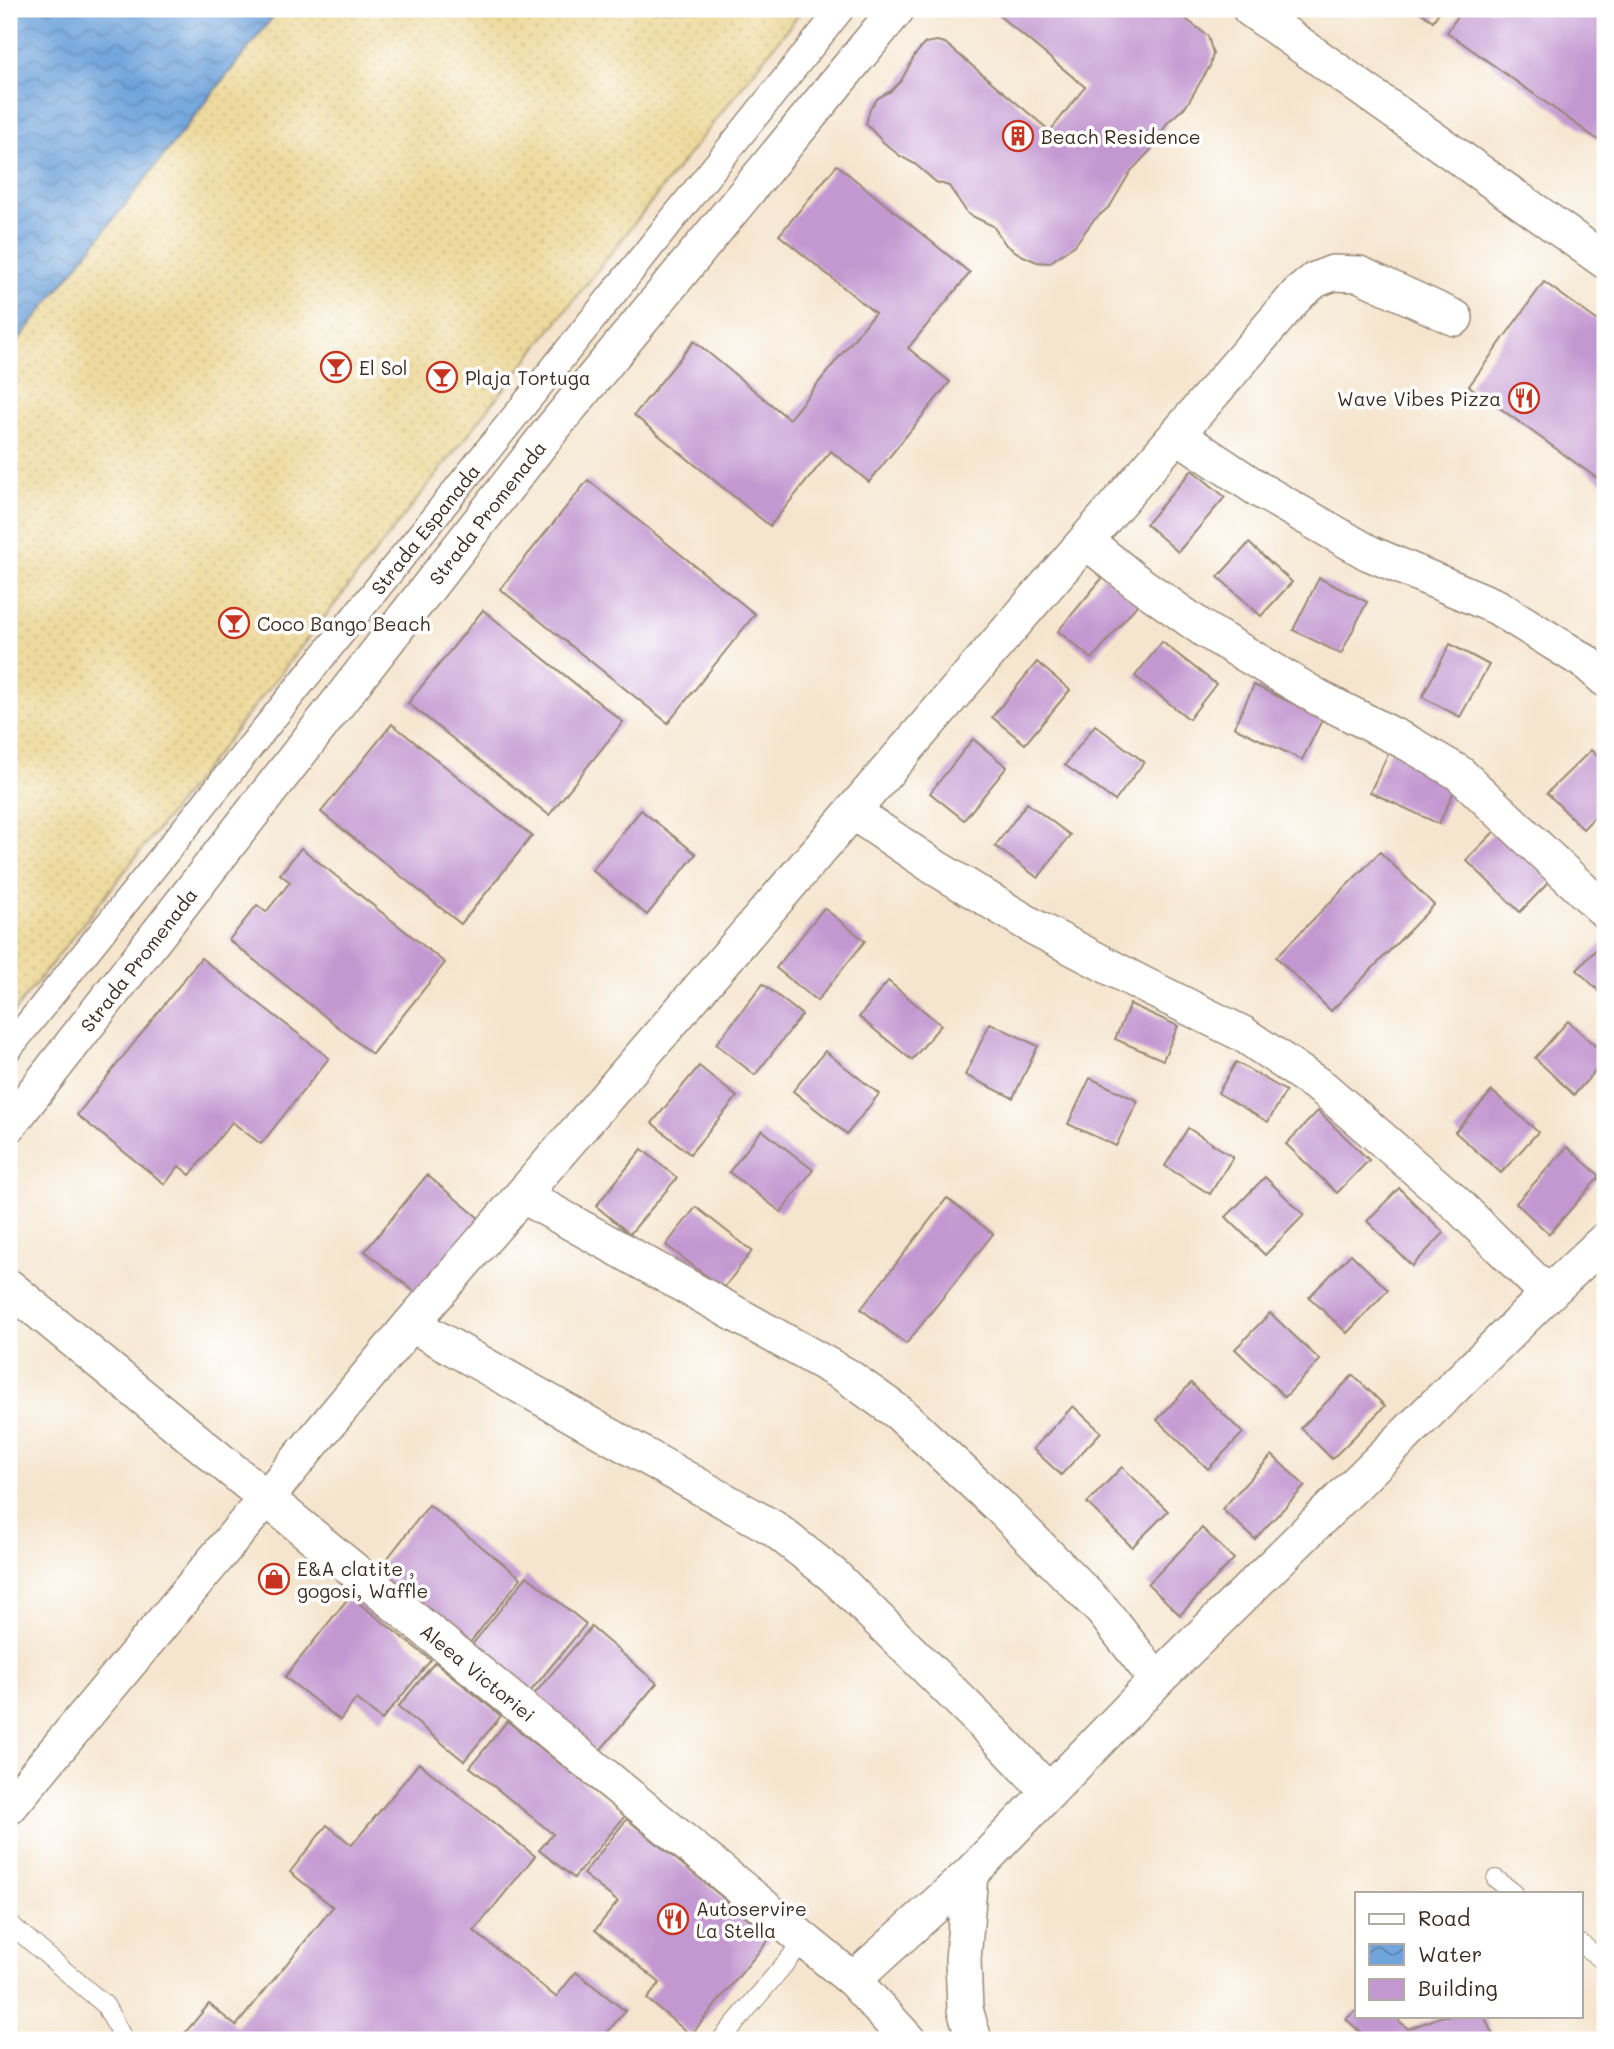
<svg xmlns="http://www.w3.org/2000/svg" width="1614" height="2049" font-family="Mali,sans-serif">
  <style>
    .sand { fill: url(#sand-dots); stroke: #94825e; stroke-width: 2 }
    .water { fill: url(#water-waves); stroke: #56677d; stroke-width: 2 }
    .building { fill: #c397d0 }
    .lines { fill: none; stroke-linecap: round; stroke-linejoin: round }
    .service-casing { stroke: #988876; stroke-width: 20 }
    .pedestrian-casing { stroke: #988876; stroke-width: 29 }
    .minor-casing { stroke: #988876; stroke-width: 38 }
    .service { stroke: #fff; stroke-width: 18 }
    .pedestrian { stroke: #fff; stroke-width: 26 }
    .minor { stroke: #fff; stroke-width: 35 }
    .labels { text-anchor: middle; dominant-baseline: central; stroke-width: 7; stroke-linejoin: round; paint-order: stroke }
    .poi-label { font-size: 19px; fill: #3b2a1e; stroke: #fff; text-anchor: start }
    .street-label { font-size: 19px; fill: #3b2a1e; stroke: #fff }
  </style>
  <defs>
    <pattern id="sand-dots" width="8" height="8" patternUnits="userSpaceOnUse" patternTransform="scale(1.75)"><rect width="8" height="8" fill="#eeda9e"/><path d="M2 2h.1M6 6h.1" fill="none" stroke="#cdbb88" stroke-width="1.8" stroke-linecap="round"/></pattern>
    <pattern id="water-waves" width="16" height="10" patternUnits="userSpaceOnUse" patternTransform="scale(1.75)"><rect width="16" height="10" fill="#70a4dc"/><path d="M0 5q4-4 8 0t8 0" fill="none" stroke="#5d86b2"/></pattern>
  </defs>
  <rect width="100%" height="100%" fill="#fff"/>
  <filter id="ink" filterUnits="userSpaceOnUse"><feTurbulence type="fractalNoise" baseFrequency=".0143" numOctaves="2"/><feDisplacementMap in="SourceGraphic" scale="14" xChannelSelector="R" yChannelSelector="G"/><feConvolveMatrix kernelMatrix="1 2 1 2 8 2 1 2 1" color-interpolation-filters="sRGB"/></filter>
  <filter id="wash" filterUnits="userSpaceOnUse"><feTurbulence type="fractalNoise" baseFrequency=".00686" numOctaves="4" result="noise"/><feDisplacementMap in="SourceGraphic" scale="28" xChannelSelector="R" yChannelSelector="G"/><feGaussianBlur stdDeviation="1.57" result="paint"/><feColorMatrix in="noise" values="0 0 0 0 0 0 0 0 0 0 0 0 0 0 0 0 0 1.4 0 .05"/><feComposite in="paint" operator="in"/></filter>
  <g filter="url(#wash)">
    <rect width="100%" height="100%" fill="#f5e5ce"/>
    <polygon class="sand" points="279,9 803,9 9,1018 9,352"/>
    <polygon class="water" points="9,9 279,9 9,352"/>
    <g id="blocks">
      <g class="building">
        <polygon points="991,9 1173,9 1208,36 1213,54 1210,66 1186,106 1168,122 1150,151 1131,171 1110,206 1093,221 1075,245 1049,263 1037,262 1021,255 1006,245 993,226 968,214 949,186 936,182 915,164 900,156 883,142 866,124 870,109 878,98 891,91 901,81 915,55 925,43 937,41 945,43 1050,131 1085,87"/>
        <polygon points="1416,9 1441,9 1433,21"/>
        <polygon points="1463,9 1605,9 1605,145 1447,32"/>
        <polygon points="837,165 970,273 908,348 950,382 869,482 831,451 770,526 634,415 694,341 789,419 875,313 779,235"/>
        <polygon points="1544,282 1605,326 1605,484 1469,386"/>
        <polygon points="1192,470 1225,497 1178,552 1146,524"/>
        <polygon points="588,480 755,614 668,723 500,589"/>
        <polygon points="1249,543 1292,582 1261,616 1218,577"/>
        <polygon points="1104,576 1138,604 1092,659 1058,631"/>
        <polygon points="1319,578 1367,602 1341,654 1293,630"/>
        <polygon points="483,610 623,722 549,815 408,703"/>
        <polygon points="1162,642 1216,684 1189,719 1135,676"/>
        <polygon points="1450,644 1489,665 1460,717 1422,697"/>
        <polygon points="1037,662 1070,690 1025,744 992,717"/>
        <polygon points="1254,685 1323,718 1302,760 1234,727"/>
        <polygon points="392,724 532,836 461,924 321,812"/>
        <polygon points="1095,725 1144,762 1115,801 1065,765"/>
        <polygon points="973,739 1007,767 964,820 930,793"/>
        <polygon points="1391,748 1459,780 1439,824 1370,792"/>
        <polygon points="1591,750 1605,764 1605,806 1583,829 1547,793"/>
        <polygon points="1027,803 1070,835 1038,878 995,846"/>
        <polygon points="641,810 696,854 647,915 592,870"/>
        <polygon points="1496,830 1550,881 1520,912 1466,860"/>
        <polygon points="301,848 445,963 372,1054 229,940 257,905 266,912 290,882 280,874"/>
        <polygon points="1380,852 1434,905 1331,1011 1276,957"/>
        <polygon points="824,908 865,941 817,1001 776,968"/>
        <polygon points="1605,940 1605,997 1577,970"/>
        <polygon points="201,958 329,1058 261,1144 232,1122 190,1175 179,1166 165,1184 77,1115"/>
        <polygon points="888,981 941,1025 912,1060 859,1017"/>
        <polygon points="763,984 802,1015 755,1075 716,1044"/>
        <polygon points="1130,1004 1178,1026 1163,1060 1115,1039"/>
        <polygon points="1568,1021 1605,1055 1605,1060 1574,1095 1535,1058"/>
        <polygon points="990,1023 1038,1046 1013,1098 965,1075"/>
        <polygon points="825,1051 879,1094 847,1134 793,1091"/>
        <polygon points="1236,1062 1286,1091 1268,1122 1218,1093"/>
        <polygon points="699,1066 737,1097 690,1154 652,1123"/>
        <polygon points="1090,1078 1138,1101 1116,1146 1068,1124"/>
        <polygon points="1492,1091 1538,1132 1501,1173 1455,1132"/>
        <polygon points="1318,1111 1369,1160 1337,1193 1286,1144"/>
        <polygon points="1188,1128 1233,1157 1210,1194 1165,1166"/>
        <polygon points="762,1130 813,1170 781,1212 729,1172"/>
        <polygon points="1567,1147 1600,1176 1549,1234 1516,1203"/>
        <polygon points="642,1149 677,1178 630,1234 596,1206"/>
        <polygon points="427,1175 486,1224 423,1299 365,1251"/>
        <polygon points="1265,1177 1304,1215 1265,1255 1226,1217"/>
        <polygon points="1399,1188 1444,1233 1412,1266 1367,1221"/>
        <polygon points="947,1198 993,1234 906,1344 861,1309"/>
        <polygon points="696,1207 752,1251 723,1289 666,1245"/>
        <polygon points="1351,1254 1388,1290 1347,1333 1309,1297"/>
        <polygon points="1270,1313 1320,1360 1285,1397 1235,1349"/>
        <polygon points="1353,1375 1385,1406 1332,1459 1301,1428"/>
        <polygon points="1191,1383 1243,1433 1208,1469 1157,1420"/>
        <polygon points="1073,1406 1101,1432 1061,1475 1033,1449"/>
        <polygon points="1272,1455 1305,1486 1255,1539 1222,1509"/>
        <polygon points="1122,1467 1168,1511 1132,1547 1087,1503"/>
        <polygon points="429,1505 521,1578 464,1650 373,1577"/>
        <polygon points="1202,1528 1234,1559 1180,1615 1148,1584"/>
        <polygon points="527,1576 586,1624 525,1698 467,1651"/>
        <polygon points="350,1596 431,1660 382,1720 356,1699 340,1720 285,1677"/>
        <polygon points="591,1627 657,1683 597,1754 530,1699"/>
        <polygon points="435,1662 501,1716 464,1761 398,1707"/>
        <polygon points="507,1721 625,1816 574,1878 539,1850 553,1834 470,1767"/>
        <polygon points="419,1763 535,1856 474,1931 556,1997 576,1972 625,2011 601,2040 179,2040 209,2004 236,2026 333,1907 290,1872 327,1825 352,1845"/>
        <polygon points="627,1819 771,1937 691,2035 647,1999 660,1983 595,1930 618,1902 583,1874"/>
        <polygon points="1357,2010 1357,2016 1394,2016 1408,2029 1443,2016 1484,2016 1495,2040 1369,2040 1346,2019"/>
      </g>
    </g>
  </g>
  <g filter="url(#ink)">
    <use href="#blocks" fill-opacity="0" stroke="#988876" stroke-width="2"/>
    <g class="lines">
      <g class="service-casing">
        <g id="service">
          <polyline points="1496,1879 1514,1893"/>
          <polyline points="9,1923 105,2005 124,2040"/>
          <polyline points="1581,1944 1605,1962"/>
          <polyline points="721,2040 804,1941"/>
        </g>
      </g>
      <g class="pedestrian-casing">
        <g id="pedestrian">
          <path id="s1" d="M9 1048 841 9"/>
        </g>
      </g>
      <g class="minor-casing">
        <g id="minor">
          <polyline points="1250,9 1605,261"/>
          <polyline points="1177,435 1258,489 1369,553 1497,607 1587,663 1605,679"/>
          <polyline points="1086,541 1134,580 1205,630 1321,699 1410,744 1459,773 1605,911"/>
          <polyline points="853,812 936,868 1034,927 1142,984 1243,1034 1324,1089 1458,1205 1548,1294"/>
          <path id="s2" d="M9 1125 551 430 897 9"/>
          <polyline points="522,1195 847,1376 899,1413 1000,1507 1102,1610 1157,1680"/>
          <path id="s3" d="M9 1287 853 1980 908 2040"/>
          <polyline points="411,1324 773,1528 833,1575 998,1738 1049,1792"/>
          <polyline points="9,1807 411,1324 1298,294 1315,280 1333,273 1359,274 1455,318"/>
          <polyline points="970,1874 963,1960 965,2009 974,2040"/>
          <polyline points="853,1980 970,1874 1157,1680 1548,1294 1605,1240"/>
        </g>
      </g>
      <use href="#service" class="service"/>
      <use href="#pedestrian" class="pedestrian"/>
      <use href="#minor" class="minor"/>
    </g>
  </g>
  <defs>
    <g id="building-ring" transform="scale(1.575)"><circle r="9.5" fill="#fff" stroke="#c8321e" stroke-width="1.5"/><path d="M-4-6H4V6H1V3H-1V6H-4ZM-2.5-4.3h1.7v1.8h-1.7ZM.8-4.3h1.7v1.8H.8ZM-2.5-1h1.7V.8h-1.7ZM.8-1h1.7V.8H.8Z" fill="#c8321e"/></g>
    <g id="bar-ring" transform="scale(1.575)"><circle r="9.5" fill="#fff" stroke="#c8321e" stroke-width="1.5"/><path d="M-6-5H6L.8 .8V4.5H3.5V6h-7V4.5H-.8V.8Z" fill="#c8321e"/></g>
    <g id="restaurant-ring" transform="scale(1.575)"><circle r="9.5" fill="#fff" stroke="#c8321e" stroke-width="1.5"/><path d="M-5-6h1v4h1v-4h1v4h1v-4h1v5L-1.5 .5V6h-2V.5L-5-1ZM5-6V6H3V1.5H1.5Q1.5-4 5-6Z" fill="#c8321e"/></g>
    <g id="shop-ring" transform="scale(1.575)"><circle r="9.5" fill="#fff" stroke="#c8321e" stroke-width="1.5"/><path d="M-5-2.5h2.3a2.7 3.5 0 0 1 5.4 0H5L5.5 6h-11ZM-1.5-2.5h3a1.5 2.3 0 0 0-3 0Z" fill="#c8321e"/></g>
  </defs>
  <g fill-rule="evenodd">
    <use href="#building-ring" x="1018" y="136"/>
    <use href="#bar-ring" x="336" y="367"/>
    <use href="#bar-ring" x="442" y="377"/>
    <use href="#restaurant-ring" x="1524" y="398"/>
    <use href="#bar-ring" x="234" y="623"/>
    <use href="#shop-ring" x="274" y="1579"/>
    <use href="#restaurant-ring" x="673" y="1919"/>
  </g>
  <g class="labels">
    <g class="poi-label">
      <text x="1041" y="136">Beach Residence</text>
      <text x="359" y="367">El Sol</text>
      <text x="465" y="377">Plaja Tortuga</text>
      <text x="1501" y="398" text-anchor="end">Wave Vibes Pizza</text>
      <text x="257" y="623">Coco Bango Beach</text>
      <text x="297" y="1568">E&amp;A clatite ,<tspan x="297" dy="22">gogosi, Waffle</tspan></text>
      <text x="696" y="1908">Autoservire<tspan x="696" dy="22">La Stella</tspan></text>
    </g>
    <g class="street-label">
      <text stroke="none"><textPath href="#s2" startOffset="777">Strada Promenada</textPath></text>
      <text stroke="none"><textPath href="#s1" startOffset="665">Strada Espanada</textPath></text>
      <text stroke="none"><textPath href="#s2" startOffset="210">Strada Promenada</textPath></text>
      <text stroke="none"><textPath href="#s3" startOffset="607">Aleea Victoriei</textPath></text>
    </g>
  </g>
  <rect width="1614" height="2049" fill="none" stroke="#fff" stroke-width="35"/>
  <rect x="1355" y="1892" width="228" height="126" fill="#ffffff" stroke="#b1aaa5" stroke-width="2"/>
  <rect x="1369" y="1914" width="35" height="10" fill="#ffffff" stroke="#b1aaa5" stroke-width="2"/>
  <text x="1418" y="1926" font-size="21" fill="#3b2a1e">Road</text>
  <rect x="1369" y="1944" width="35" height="21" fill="url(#water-waves)" stroke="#b1aaa5" stroke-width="2"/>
  <text x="1418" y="1962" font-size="21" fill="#3b2a1e">Water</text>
  <rect x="1369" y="1979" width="35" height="21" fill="#c397d0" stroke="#b1aaa5" stroke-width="2"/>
  <text x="1418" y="1996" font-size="21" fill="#3b2a1e">Building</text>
</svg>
